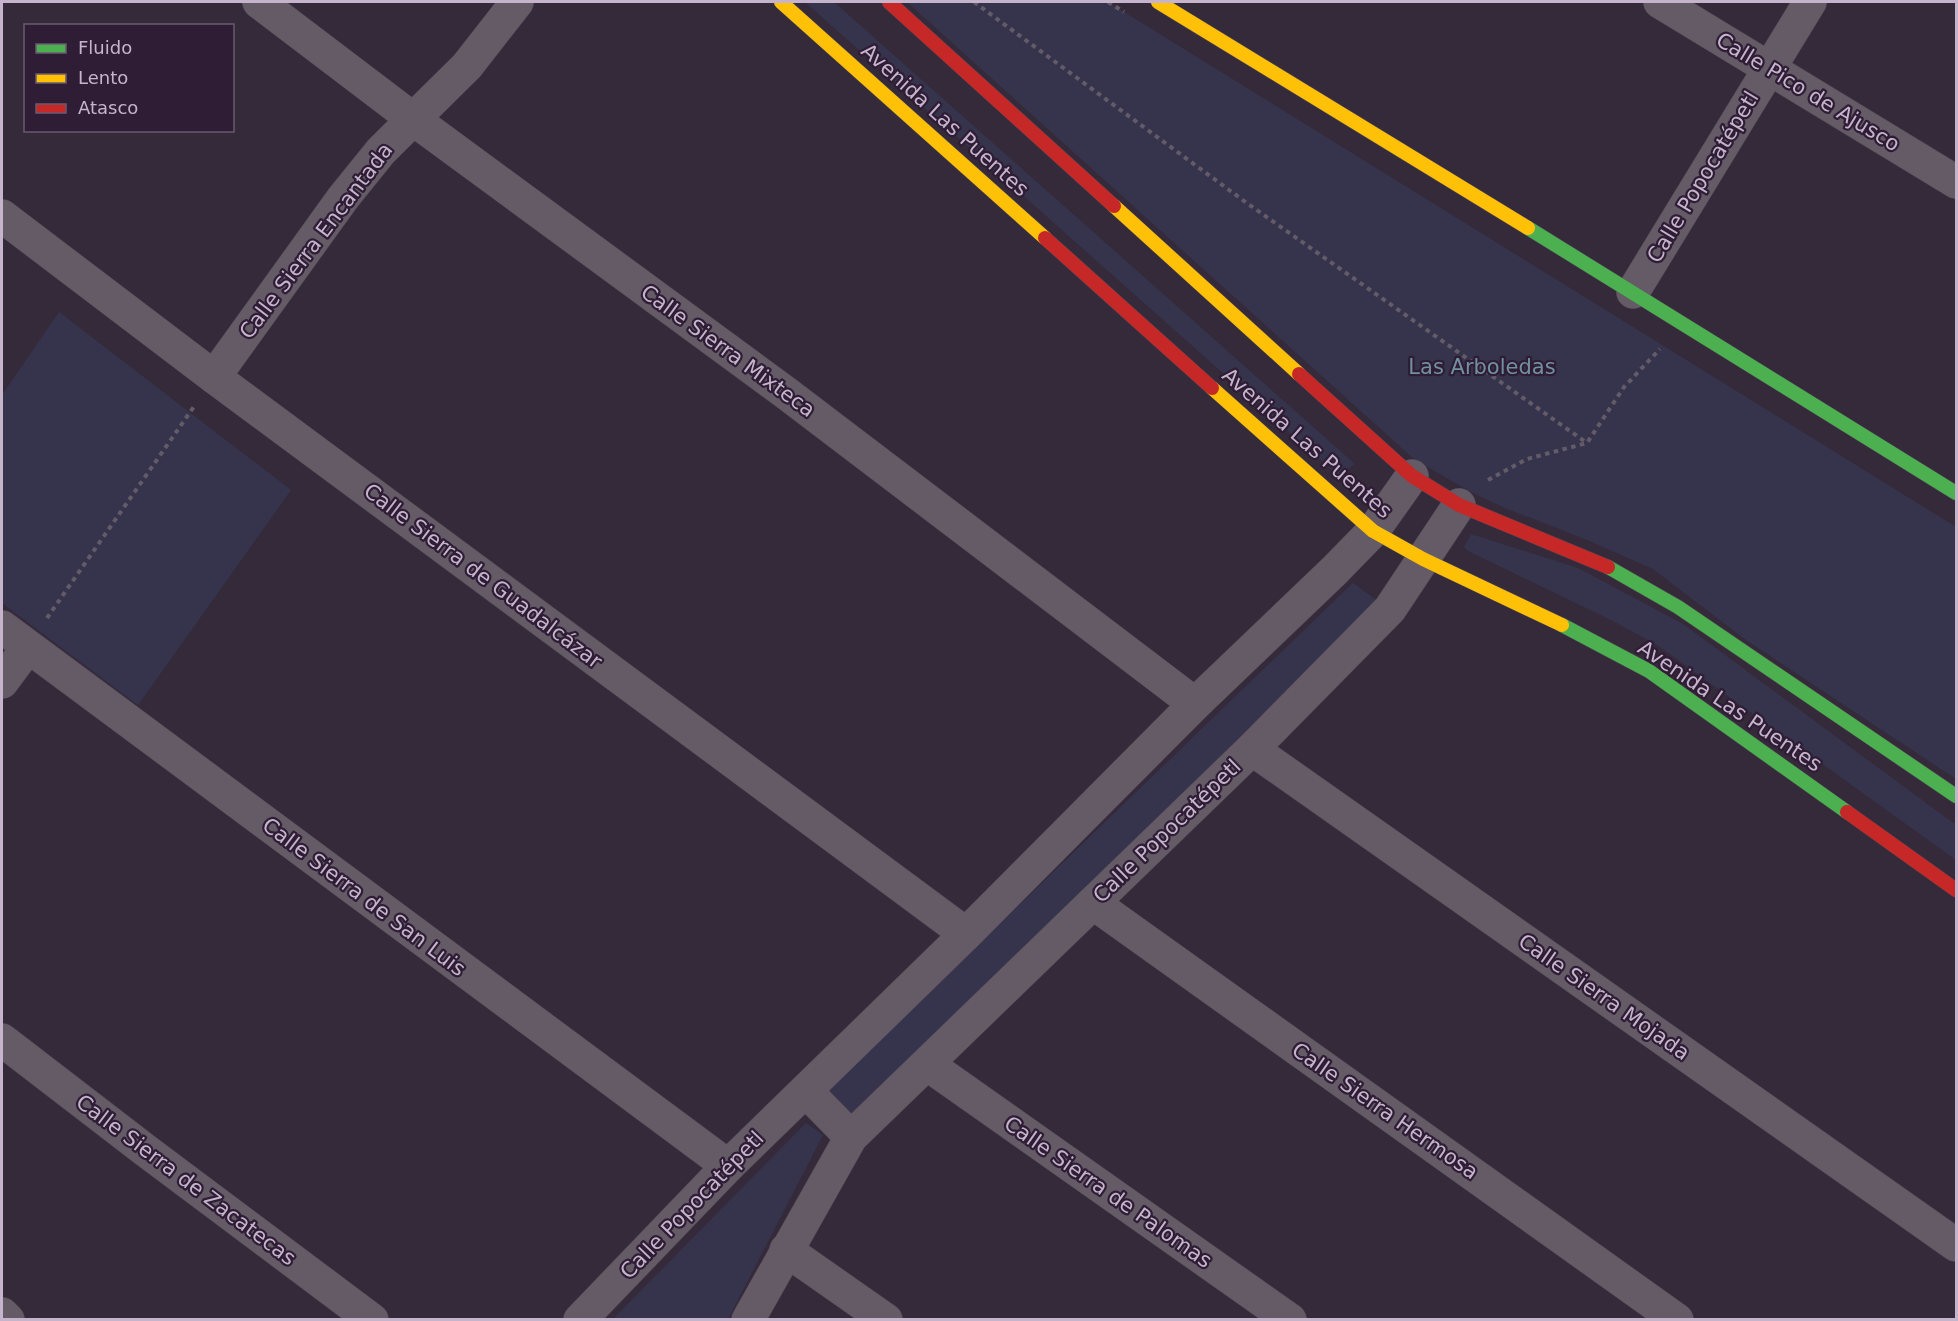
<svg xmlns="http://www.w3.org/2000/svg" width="1958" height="1321" font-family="'DejaVu Sans',sans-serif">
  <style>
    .green { fill: #36344d }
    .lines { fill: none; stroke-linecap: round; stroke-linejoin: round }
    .street-casing { stroke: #4e4551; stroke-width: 34 }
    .fast-casing { stroke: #4f4553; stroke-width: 15 }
    .slow-casing { stroke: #4f4553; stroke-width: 15 }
    .jam-casing { stroke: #4f4553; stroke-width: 15 }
    .path { stroke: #635b68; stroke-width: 4; stroke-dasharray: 4.5 4.5; stroke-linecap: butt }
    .street { stroke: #645b67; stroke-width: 33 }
    .fast { stroke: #4caf50; stroke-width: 14 }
    .slow { stroke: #ffc107; stroke-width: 14 }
    .jam { stroke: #c62828; stroke-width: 14 }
    .labels { text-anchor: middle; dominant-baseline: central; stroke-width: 4.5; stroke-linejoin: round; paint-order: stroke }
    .street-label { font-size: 21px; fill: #c5b4cb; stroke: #2e1d35 }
    .park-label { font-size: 21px; fill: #7190a2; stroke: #2e1d35 }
  </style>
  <rect width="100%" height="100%" fill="#352a3a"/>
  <g class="green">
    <polygon points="805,2 834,2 1355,464 1339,476"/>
    <polygon points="907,2 1108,2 1956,527 1956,779 1746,640 1653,569 1585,539 1505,508 1469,491 1414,459"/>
    <polygon points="59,312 291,490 138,705 2,603 2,395"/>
    <polygon points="1471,534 1578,568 1683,624 1956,825 1956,860 1657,645 1611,620 1468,551 1464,547"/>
    <polygon points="1353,583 1387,608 848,1123 819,1098"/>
    <polygon points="806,1123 823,1135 728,1319 613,1319"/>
  </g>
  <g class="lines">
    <g class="street-casing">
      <g id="street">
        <polyline points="259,2 413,119 786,393 1195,704"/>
        <polyline points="1660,2 1956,182"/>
        <polyline points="2,216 214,377 966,934"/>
        <polyline points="1633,292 1810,2"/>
        <polyline points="214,377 343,198 381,151 467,66 517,2"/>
        <polyline points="2,627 728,1166"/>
        <polyline points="2,682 28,647"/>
        <polyline points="1252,749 1956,1245"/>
        <polyline points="1093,903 1677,1320"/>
        <polyline points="2,1040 145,1150 372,1320"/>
        <polyline points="927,1064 1290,1320"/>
        <polyline points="806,1091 851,1137"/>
        <polyline points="786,1250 886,1320"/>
        <polyline points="2,1314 8,1320"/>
        <polyline points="580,1320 728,1166 966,934 1195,704 1335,570 1373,531 1412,476"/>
        <polyline points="748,1320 851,1137 1252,749 1390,609 1459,505"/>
      </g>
    </g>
    <g class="fast-casing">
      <g id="fast">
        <polyline points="1528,228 1956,493"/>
        <polyline points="1608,567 1678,607 1956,796"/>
        <polyline points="1562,625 1649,671 1847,812"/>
      </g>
    </g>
    <g class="slow-casing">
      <g id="slow">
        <polyline points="781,2 1045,238"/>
        <polyline points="1158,2 1528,228"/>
        <polyline points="1114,206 1299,374"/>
        <polyline points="1212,388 1373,531 1423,559 1562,625"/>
      </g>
    </g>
    <g class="jam-casing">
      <g id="jam">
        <polyline points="889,2 1114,206"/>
        <polyline points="1045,238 1212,388"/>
        <polyline points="1299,374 1412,476 1459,505 1608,567"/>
        <polyline points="1847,812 1956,890"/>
      </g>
    </g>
    <g class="path">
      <polyline points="974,2 1244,201 1587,443"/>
      <polyline points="1108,2 1124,12"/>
      <polyline points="1488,480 1527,459 1587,443 1624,387 1660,349"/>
      <polyline points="47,618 195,405"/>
    </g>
    <use href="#street" class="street"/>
    <use href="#fast" class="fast"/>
    <use href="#slow" class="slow"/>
    <use href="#jam" class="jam"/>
  </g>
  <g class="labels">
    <g class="street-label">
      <text transform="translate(1808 92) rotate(31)">Calle Pico de Ajusco</text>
      <text transform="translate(945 120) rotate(42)">Avenida Las Puentes</text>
      <text transform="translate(1703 177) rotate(-59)">Calle Popocatépetl</text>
      <text transform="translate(316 241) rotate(-53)">Calle Sierra Encantada</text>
      <text transform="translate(728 351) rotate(36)">Calle Sierra Mixteca</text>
      <text transform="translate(1307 443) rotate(41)">Avenida Las Puentes</text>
      <text transform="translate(483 576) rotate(37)">Calle Sierra de Guadalcázar</text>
      <text transform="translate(1730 706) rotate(34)">Avenida Las Puentes</text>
      <text transform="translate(1167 831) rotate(-44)">Calle Popocatépetl</text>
      <text transform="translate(364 897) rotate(37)">Calle Sierra de San Luis</text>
      <text transform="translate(1604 997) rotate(35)">Calle Sierra Mojada</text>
      <text transform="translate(1385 1111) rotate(35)">Calle Sierra Hermosa</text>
      <text transform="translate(186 1180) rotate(37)">Calle Sierra de Zacatecas</text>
      <text transform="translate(1108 1192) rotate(35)">Calle Sierra de Palomas</text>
      <text transform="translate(692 1205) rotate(-46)">Calle Popocatépetl</text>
    </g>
    <g class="park-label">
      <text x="1482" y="367">Las Arboledas</text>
    </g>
  </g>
  <rect width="1958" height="1321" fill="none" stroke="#c5b4cb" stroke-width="6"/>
  <rect x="24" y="24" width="210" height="108" fill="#2e1d35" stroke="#6a5971" stroke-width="1.5"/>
  <rect x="36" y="44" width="30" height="9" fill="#4caf50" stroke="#6a5971" stroke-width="1.5"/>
  <text x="78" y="54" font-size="18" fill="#c5b4cb">Fluido</text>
  <rect x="36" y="74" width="30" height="9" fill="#ffc107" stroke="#6a5971" stroke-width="1.5"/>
  <text x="78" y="84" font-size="18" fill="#c5b4cb">Lento</text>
  <rect x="36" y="104" width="30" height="9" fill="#c62828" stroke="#6a5971" stroke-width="1.5"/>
  <text x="78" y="114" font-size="18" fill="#c5b4cb">Atasco</text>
</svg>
